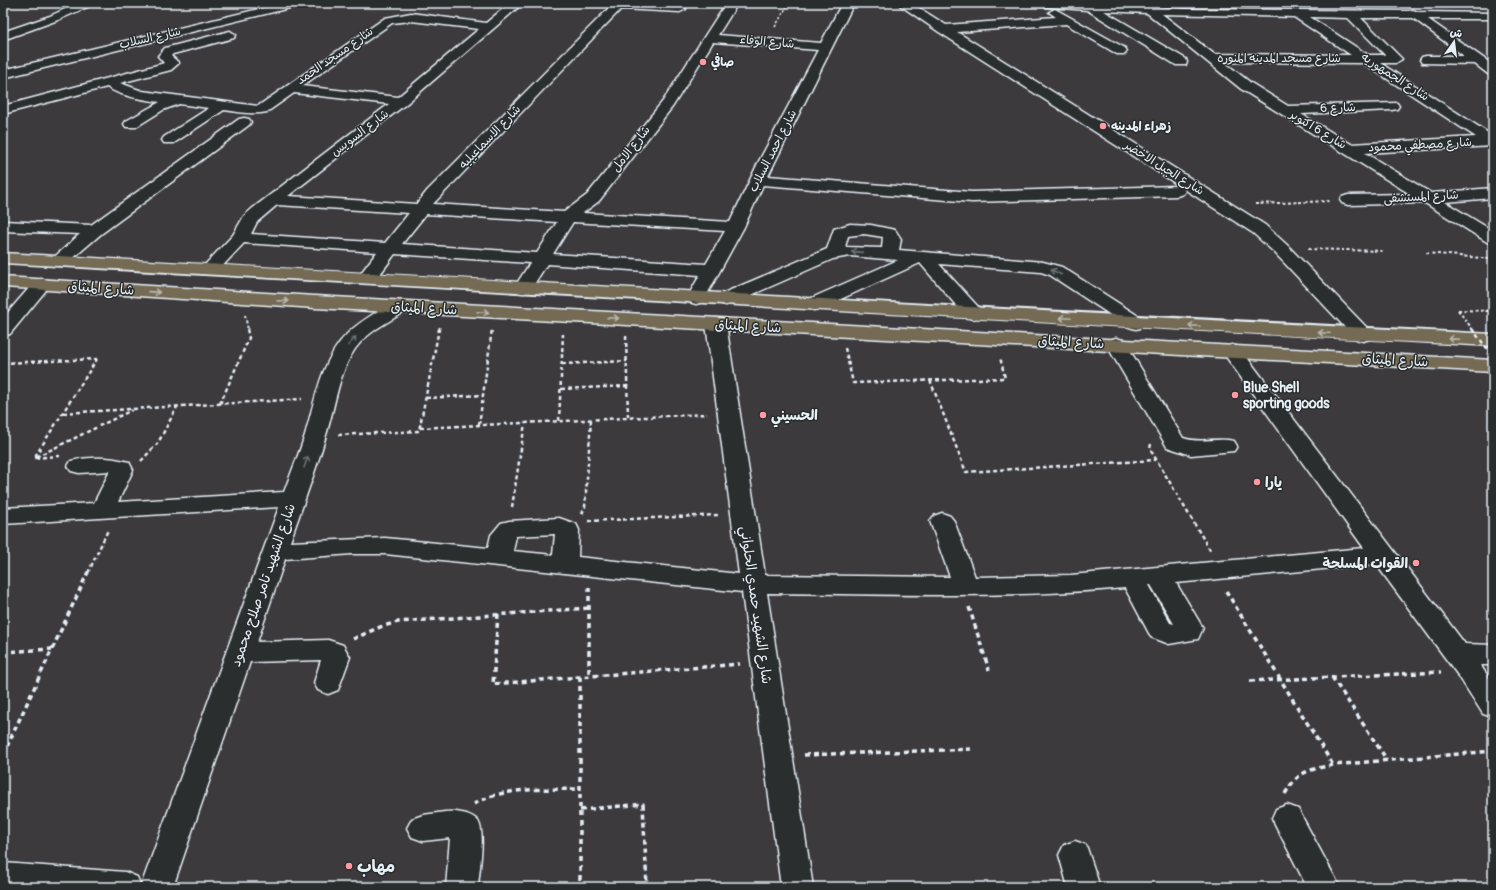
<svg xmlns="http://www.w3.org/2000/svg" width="1496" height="890" font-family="Pangolin,'Playpen Sans Arabic',sans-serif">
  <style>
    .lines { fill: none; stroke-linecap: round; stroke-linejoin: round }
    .minor-casing { stroke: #e8f1f8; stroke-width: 3 }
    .major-casing { stroke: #e8f1f8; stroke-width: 3 }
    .path-far3 { stroke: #e8f1f8; stroke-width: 1.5; stroke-dasharray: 2.5 2; stroke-linecap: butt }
    .path-far2 { stroke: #e8f1f8; stroke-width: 2; stroke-dasharray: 3 2.5; stroke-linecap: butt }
    .path-far1 { stroke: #e8f1f8; stroke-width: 2.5; stroke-dasharray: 4 3; stroke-linecap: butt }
    .path { stroke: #e8f1f8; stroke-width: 3.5; stroke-dasharray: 5 4; stroke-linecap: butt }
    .minor { fill: #2a2d2e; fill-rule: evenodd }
    .major { fill: #746b52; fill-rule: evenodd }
    .path-bridge-far1 { stroke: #e8f1f8; stroke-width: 2; stroke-dasharray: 3 2.5; stroke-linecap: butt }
    .path-bridge { stroke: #e8f1f8; stroke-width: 2.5; stroke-dasharray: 4 3; stroke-linecap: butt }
    .oneway { stroke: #6c7275 }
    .oneway2 { stroke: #babbb6 }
    .poi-dot { fill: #ff9aa2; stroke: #2a2d2e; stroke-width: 1.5 }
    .labels { text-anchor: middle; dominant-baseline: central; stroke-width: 3; stroke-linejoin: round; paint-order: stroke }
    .far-street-label { font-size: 12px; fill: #e8f1f8; stroke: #2a2d2e }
    .far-poi-label { font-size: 12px; font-weight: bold; fill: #e8f1f8; stroke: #2a2d2e; text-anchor: start }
    .street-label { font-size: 14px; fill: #e8f1f8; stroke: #2a2d2e }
    .poi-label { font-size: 14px; font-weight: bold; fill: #e8f1f8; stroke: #2a2d2e; text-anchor: start }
    .near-poi-label { font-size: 17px; font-weight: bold; fill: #e8f1f8; stroke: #2a2d2e; text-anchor: start }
  </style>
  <rect width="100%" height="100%" fill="#3d3a3e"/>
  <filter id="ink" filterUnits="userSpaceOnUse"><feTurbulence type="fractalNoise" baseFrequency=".025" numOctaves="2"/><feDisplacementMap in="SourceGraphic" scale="8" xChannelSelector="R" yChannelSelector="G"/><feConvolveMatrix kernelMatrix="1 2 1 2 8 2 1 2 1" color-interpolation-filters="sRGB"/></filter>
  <g filter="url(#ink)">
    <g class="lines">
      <g class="minor-casing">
        <g id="minor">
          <polygon points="78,3 94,3 92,5 58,20 3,40 3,32 50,16"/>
          <polygon points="284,3 304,3 302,5 3,78 3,70"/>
          <path d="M510 3H523L406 104 288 196 417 204 427 191 614 3 680 6 686 9 680 12 621 9 433 204 564 212 587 195 663 101 726 3H738L718 35 821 43 842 3H854L768 176 972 192 1177 186 1183 188 1185 191 1183 194 1177 196 972 202 763 185 744 227 705 298 703 302 696 304 689 302 687 298 700 275 547 264 529 292 523 293 517 292 514 288 530 263 395 254C386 265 377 285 361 281L358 277 377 252 244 243 216 273 210 274 204 273 201 269 233 235 244 216 253 208 389 104 294 93 267 112C253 115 239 112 224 110L174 143H164L162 140 164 137 209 108 179 104 163 110 136 127H126L124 124 126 121 160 102C142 99 122 97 107 87L3 114V106L161 64 164 63 158 56 165 48 230 31 236 35 234 38 173 54 171 56 179 63 171 70 120 83 142 91 258 106 385 18 411 13 486 23ZM411 21 479 29 398 97 302 86 392 23ZM713 42 818 50 758 163 730 222 583 213 599 201 673 106ZM277 205 409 213 385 243 251 234 257 222ZM426 214 557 222 537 253 402 244ZM573 222 725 231 706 264 553 254Z"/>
          <polygon points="897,3 911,3 946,25 1056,17 1049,12 1055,9 1125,48 1127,51 1125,54 1117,54 1066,24 957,32 1265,225 1287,245 1370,331 1373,335 1370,339 1363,341 1356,339 1275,253 1253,233 939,32"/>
          <path d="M1030 3H1093L1186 9 1408 11 1413 10 1418 12 1493 13V19H1428L1493 65V75L1488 74 1475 64 1422 63 1420 60 1422 57 1426 56H1464L1413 18H1361L1402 59 1396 63H1380L1493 136V146L1365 153 1431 193 1493 188V198L1445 202 1493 231V243L1487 242 1425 203 1348 205 1342 203 1340 200 1342 197 1348 195 1410 194 1241 89 1147 13 1104 11 1186 59 1187 62 1186 65H1176L1087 10 1036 6ZM1162 14 1294 17 1351 55 1214 54ZM1310 17 1348 18 1385 55H1368ZM1224 62 1363 63 1476 137 1351 144 1301 114 1392 110 1397 109 1399 106 1397 103 1288 106 1251 83Z"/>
          <polygon points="244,118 249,119 251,122 249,125 101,234 65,265 59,266 53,265 50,261 80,234 3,231 3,221 91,225 239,119"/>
          <path d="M850 224 871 225 895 230 901 239 899 250 1043 262 1062 267 1143 319 1146 323 1143 327 1136 329 1129 327 1050 275 1041 272 939 264 980 309 982 313 980 317 973 319 966 317 920 263 821 308 814 310 807 308 805 304 807 300 898 260 850 256 833 259 733 303 726 305 719 303 717 299 719 295 827 249 834 229ZM864 234 883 237 882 248 845 247 848 236Z"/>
          <polygon points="42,279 48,280 51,284 10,334 3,336 3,318 36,280"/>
          <path d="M399 301 406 303 408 307 406 311C388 322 367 332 355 349 338 374 335 407 326 435 316 471 302 506 290 542L385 538 488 548 491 535 501 523 509 521 559 518 576 524 579 530 578 557 739 574 706 324 709 320 716 318 723 320 726 324 765 575 950 577 930 521 934 516 942 513 950 516 954 521 975 577 1071 575 1364 548 1222 351 1225 347 1232 345 1239 347 1465 644 1493 645V665H1480L1493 683V717L1483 714 1460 678 1376 564 1176 583 1203 628 1198 639 1169 644 1151 637 1125 588C1006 599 886 594 767 593L813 887H781L742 592 385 554H352L285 559 257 642 328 640 343 645 350 657 338 690 328 694 318 690 314 683 321 660 250 662 173 887H3V863L125 872 137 877 141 886 279 507 3 524V508L94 503 110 471 79 473 71 471 68 466 71 461C91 456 110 457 129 462L133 470 118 502 284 492C291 473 299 454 305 435 315 401 321 360 347 334 360 321 377 312 392 303ZM555 534 553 555 513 551 516 536ZM1149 585H1151L1174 624 1170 623Z"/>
          <path d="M1116 338 1123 340 1126 344 1183 438C1200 444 1217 437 1234 441L1237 446 1234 451 1191 455 1167 447 1106 344 1109 340Z"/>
          <polygon points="1287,805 1298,809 1340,887 1307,887 1272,818 1276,809"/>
          <path d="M445 812C454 811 472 813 478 821 486 833 479 871 478 887H446L450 838 423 841 412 837 407 828 412 819 423 815Z"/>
          <polygon points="1075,841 1086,845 1100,887 1068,887 1059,855 1064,845"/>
        </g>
      </g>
      <g class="major-casing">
        <g id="major">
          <path d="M3 253C500 279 996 311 1493 334V346C996 322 500 290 3 263Z"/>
          <polygon points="3,277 315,296 1493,360 1493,372 315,308 3,287"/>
        </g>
      </g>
      <g class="path-far3">
        <polyline points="3,5 8,3"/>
        <polyline points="775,27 789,3"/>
      </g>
      <g class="path-far2">
        <polyline points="1255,204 1330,201"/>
        <polyline points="1308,249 1383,251"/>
        <polyline points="1426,253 1493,259"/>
        <polyline points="1458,310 1488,311 1493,318"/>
        <polyline points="245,315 248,330"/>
        <polyline points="439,330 440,326"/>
      </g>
      <g class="path-far1">
        <polyline points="626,336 628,418"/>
        <polyline points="845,348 853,383 1005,378 1000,357"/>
        <polyline points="3,363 97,359"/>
        <polyline points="562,364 627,361"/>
        <polyline points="930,380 966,472 1156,460"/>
        <polyline points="561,389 628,386"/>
        <polyline points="426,398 483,395"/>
        <polyline points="220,404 249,338 247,329"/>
        <polyline points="63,413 302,399"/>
        <polyline points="559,421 563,334"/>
        <polyline points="479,425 492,329"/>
        <polyline points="420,428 707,414"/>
        <polyline points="338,435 419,431 439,329"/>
        <polyline points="1151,444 1150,449 1210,550"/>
        <polyline points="60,456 34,458 97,359"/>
        <polyline points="36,457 132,410"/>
        <polyline points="141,461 158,443 177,407"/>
        <polyline points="512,507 525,423"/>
        <polyline points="582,514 585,507 591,420"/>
        <polyline points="588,521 719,515"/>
        <polyline points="88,573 108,530"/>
      </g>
      <g class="path">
        <polyline points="589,587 589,676"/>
        <polyline points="1226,591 1333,765"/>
        <polyline points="969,607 989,670"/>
        <polyline points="498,614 493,684 740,664"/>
        <polyline points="353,639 380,627 398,622 589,608"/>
        <polyline points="3,652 52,649"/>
        <polyline points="580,677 580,887"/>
        <polyline points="1332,677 1387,760"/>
        <polyline points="1250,681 1441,672"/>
        <polyline points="3,755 88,572"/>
        <polyline points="804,755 974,749"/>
        <path d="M1285 794C1298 771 1308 770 1333 765L1493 751"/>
        <path d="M474 804C506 786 544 790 580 789"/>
        <polyline points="580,810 643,804 647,887"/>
      </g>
      <use href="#minor" class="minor"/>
      <use href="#major" class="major"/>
      <polyline class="path-bridge-far1" points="1458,310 1473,330"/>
      <polyline class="path-bridge" points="1472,329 1493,356"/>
    </g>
    <defs><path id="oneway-shaft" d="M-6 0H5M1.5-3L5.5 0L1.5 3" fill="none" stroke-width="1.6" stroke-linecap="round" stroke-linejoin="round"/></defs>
    <g class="oneway">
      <use href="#oneway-shaft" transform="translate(857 252) rotate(-176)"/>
      <use href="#oneway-shaft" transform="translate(1056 272) rotate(-153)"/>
      <use href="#oneway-shaft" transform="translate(352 341) rotate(-48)"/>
      <use href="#oneway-shaft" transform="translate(306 462) rotate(-71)"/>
    </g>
    <g class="oneway2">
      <use href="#oneway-shaft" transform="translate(154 292) rotate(4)"/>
      <use href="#oneway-shaft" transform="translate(283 301) rotate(3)"/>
      <use href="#oneway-shaft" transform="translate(483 312) rotate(3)"/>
      <use href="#oneway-shaft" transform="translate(613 318) rotate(3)"/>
      <use href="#oneway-shaft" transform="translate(1065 318) rotate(-177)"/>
      <use href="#oneway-shaft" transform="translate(1194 326) rotate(-177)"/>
      <use href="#oneway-shaft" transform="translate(1324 333) rotate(-177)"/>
      <use href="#oneway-shaft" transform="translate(1454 339) rotate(-178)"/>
    </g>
  </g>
  <g class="poi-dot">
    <circle cx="703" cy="62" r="4"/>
    <circle cx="1103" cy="126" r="4"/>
    <circle cx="1235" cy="395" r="4"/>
    <circle cx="763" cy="415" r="4"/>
    <circle cx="1257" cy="482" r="4"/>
    <circle cx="1416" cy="563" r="4"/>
    <circle cx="349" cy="866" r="4"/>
  </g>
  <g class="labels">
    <g class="far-street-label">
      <text transform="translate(150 38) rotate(-13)">شارع السلاب</text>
      <text transform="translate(767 42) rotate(5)">شارع الوفاء</text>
      <text transform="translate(335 56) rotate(-35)">شارع مسجد الحمد</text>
      <text x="1279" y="58">شارع مسجد المدينه المنوره</text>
      <text transform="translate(1395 77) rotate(33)">شارع الجمهوريه</text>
      <text transform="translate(1338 108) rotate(-2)">شارع 6</text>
      <text transform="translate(1318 130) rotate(31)">شارع 6 اكتوبر</text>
      <text transform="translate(360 133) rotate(-37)">شارع السويس</text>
      <text transform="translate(490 137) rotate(-46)">شارع الاسماعيليه</text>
      <text transform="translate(1420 145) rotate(-3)">شارع مصطفي محمود</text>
      <text transform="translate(631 149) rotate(-52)">شارع الامل</text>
      <text transform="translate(773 151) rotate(-63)">شارع احمد السلاب</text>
      <text transform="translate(1164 168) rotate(32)">شارع الجبل الاخضر</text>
      <text transform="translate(1421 197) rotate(-3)">شارع المستشفى</text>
    </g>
    <g class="far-poi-label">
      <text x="711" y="62">صافي</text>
      <text x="1111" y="126">زهراء المدينه</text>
    </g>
    <g class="street-label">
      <text transform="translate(101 288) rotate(4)">شارع الميثاق</text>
      <text transform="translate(424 308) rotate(3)">شارع الميثاق</text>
      <text transform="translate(748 326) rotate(3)">شارع الميثاق</text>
      <text transform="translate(1071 342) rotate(3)">شارع الميثاق</text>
      <text transform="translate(1395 360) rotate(3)">شارع الميثاق</text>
      <text transform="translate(263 585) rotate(-71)">شارع الشهيد تامر صلاح محمود</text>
      <text transform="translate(756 605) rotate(82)">شارع الشهيد حمدي الحلواني</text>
    </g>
    <g class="poi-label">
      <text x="1243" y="387">Blue Shell<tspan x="1243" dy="16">sporting goods</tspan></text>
      <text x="771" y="415">الحسيني</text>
      <text x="1265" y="482">يارا</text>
      <text x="1408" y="563" text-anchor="end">القوات المسلحة</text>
    </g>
    <g class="near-poi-label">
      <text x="357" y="866">مهاب</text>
    </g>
  </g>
  <rect width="1496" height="890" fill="none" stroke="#2a2d2e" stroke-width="16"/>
  <rect x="8" y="8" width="1480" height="874" fill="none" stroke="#e8f1f8" stroke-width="1.5" filter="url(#ink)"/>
  <g transform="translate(1454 42) rotate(14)" stroke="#2a2d2e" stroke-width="3" paint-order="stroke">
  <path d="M0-3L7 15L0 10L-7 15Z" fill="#e8f1f8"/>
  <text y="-6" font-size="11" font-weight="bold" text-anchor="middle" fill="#e8f1f8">ش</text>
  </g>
</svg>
